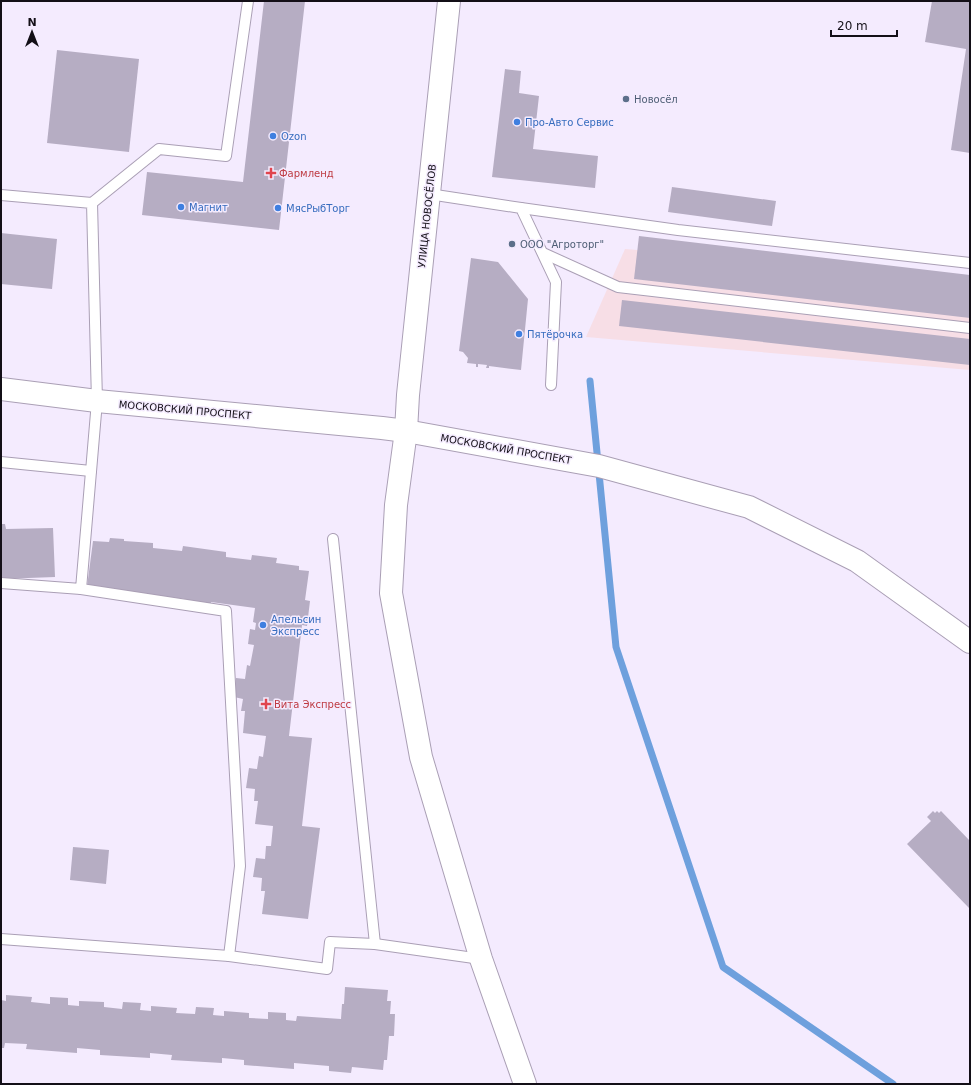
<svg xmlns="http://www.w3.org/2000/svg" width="971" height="1085" font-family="'DejaVu Sans',sans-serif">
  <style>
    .industrial { fill: #f7dee6 }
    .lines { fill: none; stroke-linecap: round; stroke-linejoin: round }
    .stream { stroke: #6ea0dd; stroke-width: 7 }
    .building { fill: #b6adc3 }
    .lane-casing { stroke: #aa9fb5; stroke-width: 12 }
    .secondary-casing { stroke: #aa9fb5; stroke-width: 24 }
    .lane { stroke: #fff; stroke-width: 10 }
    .secondary { stroke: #fff; stroke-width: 22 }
    .service-dot { fill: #5c6f8a; stroke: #f4ebfe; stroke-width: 1.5 }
    .shop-dot { fill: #3f7fe0; stroke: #f4ebfe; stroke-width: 1.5 }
    .health-dot { fill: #e0444e; stroke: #f4ebfe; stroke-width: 1.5 }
    .labels { text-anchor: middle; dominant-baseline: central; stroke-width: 3; stroke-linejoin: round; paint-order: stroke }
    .service-label { font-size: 10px; fill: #4e5e75; stroke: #f4ebfe; text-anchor: start }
    .shop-label { font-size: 10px; fill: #366cbe; stroke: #f4ebfe; text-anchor: start }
    .health-label { font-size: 10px; fill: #be3a42; stroke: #f4ebfe; text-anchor: start }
    .street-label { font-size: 10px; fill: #130f17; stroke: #f4ebfe }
  </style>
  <rect width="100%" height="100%" fill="#f4ebfe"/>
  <polygon class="industrial" points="625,249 970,277 970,370 586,337"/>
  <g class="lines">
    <polyline class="stream" points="590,381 616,647 723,967 893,1084"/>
  </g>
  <g class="building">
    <polygon points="264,1 305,1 279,230 142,215 147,172 243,182"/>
    <polygon points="932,1 970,1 970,153 951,150 966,49 925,42"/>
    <polygon points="57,50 139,59 129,152 47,143"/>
    <polygon points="505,69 521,71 519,93 539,96 533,149 598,156 595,188 492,177"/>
    <polygon points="672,187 776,201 772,226 668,212"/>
    <polygon points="1,233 57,239 52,289 1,284"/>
    <polygon points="639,236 970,275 970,318 634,279"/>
    <polygon points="471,258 498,262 528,299 521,370 489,366 489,368 486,368 487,365 478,364 478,367 476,367 476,364 467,363 468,358 463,352 459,351"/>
    <polygon points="622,300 970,339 970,365 619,326"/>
    <polygon points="1,524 5,524 6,529 53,528 55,577 1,579"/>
    <polygon points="110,538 124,539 124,541 153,543 153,548 182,551 183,546 226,552 226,557 251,560 252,555 277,558 276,563 299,566 299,570 309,571 305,600 310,601 307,626 302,625 289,736 312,738 302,826 320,828 308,919 262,914 265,891 261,891 262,878 253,877 256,858 265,859 266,846 271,846 273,826 255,824 258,801 254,801 255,789 246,788 249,768 257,769 259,756 263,757 266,736 243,733 245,711 241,711 243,699 234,697 236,678 245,679 247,665 250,666 254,645 248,644 250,629 255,630 256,623 253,622 255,608 211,602 210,607 185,604 185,599 87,587 93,541 109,542"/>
    <polygon points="933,811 935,813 937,811 939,813 941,811 970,841 970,909 907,844 931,821 927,817"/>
    <polygon points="73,847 109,850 106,884 70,880"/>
    <polygon points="345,987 388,990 387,1001 391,1001 390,1014 395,1014 394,1036 389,1036 387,1060 384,1060 383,1070 352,1067 351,1073 329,1071 329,1066 294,1063 294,1069 244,1065 244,1060 222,1058 222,1063 171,1060 172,1055 150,1053 150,1058 100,1055 100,1050 77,1048 77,1053 26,1049 27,1044 5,1043 4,1048 1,1048 1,1000 6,1001 6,995 32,997 31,1002 50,1004 50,997 68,998 68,1005 79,1006 79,1001 104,1002 104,1007 122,1009 123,1002 141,1003 140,1010 151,1011 151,1006 177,1008 176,1013 195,1014 196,1007 214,1008 213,1015 224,1016 224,1011 249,1013 249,1018 268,1019 268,1012 286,1013 286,1020 296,1021 297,1016 341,1019 342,1004 344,1004"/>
  </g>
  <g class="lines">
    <g class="lane-casing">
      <g id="lane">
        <polyline points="429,194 521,208 556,282 551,385"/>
        <polyline points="1,195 92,203 97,401 81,589 1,583"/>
        <polyline points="92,203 159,149 226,156 248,1"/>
        <polyline points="521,208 678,230 970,263"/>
        <polyline points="543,253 618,287 970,328"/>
        <polyline points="1,462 91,471"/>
        <polyline points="333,539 375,944"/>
        <polyline points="81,589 226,611 240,866 229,956"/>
        <polyline points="1,939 229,956 327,969 330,942 375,944 481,959"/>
      </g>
    </g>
    <g class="secondary-casing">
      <g id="secondary">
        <polyline points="449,1 408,395 406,431 396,505 391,593 421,757 481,959 525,1084"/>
        <polyline points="1,389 97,401 382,428 406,431 599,466 749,507 857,561 970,642"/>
      </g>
    </g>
    <use href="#lane" class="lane"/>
    <use href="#secondary" class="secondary"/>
  </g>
  <g class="service-dot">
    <circle cx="626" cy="99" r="4"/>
    <circle cx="512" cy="244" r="4"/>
  </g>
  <g class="shop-dot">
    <circle cx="517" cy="122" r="4"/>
    <circle cx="273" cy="136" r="4"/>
    <circle cx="181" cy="207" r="4"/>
    <circle cx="278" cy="208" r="4"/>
    <circle cx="519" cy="334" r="4"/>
    <circle cx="263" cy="625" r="4"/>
  </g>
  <g class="health-dot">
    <path d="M269 167h4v4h4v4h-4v4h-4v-4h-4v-4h4z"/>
    <path d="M264 698h4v4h4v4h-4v4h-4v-4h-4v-4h4z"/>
  </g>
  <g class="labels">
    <g class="service-label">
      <text x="634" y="99">Новосёл</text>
      <text x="520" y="244">ООО "Агроторг"</text>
    </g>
    <g class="shop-label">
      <text x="525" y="122">Про-Авто Сервис</text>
      <text x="281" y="136">Ozon</text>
      <text x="189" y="207">Магнит</text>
      <text x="286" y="208">МясРыбТорг</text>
      <text x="527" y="334">Пятёрочка</text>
      <text x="271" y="619">Апельсин<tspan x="271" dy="12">Экспресс</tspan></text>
    </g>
    <g class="health-label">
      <text x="279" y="173">Фармленд</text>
      <text x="274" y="704">Вита Экспресс</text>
    </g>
    <g class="street-label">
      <text transform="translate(427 216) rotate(-84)">УЛИЦА НОВОСЁЛОВ</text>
      <text transform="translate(185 410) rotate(5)">МОСКОВСКИЙ ПРОСПЕКТ</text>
      <text transform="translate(506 449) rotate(10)">МОСКОВСКИЙ ПРОСПЕКТ</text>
    </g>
  </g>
  <rect width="971" height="1085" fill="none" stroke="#130f17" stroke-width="4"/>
  <g transform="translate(32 32)" stroke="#f4ebfe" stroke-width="3" paint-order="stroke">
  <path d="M0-3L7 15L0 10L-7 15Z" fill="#130f17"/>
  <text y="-6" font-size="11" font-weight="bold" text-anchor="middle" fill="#130f17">N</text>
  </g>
  <path d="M831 30v6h66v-6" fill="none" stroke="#130f17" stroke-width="2"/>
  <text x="837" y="30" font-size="12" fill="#130f17" stroke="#f4ebfe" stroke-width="3" paint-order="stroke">20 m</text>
</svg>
